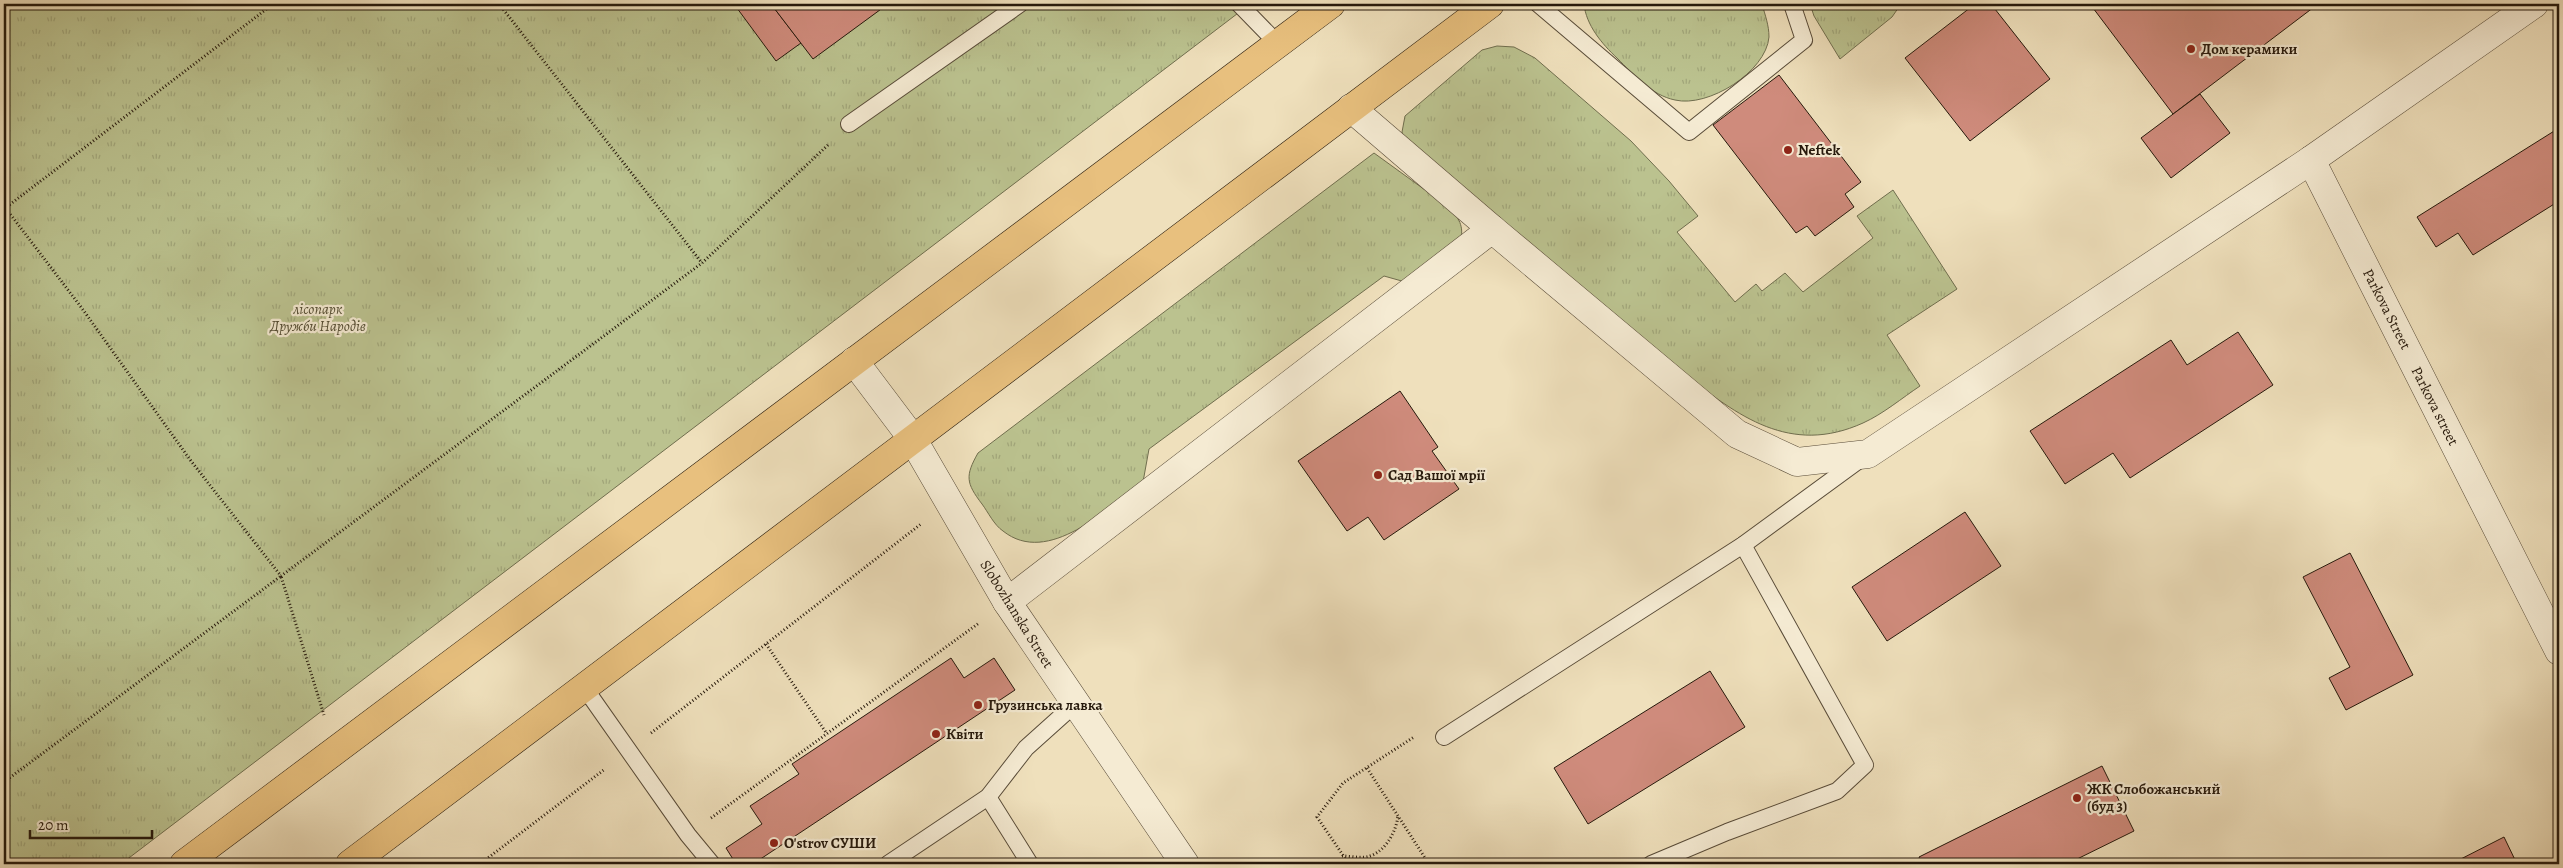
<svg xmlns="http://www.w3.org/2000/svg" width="2563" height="868" font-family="Alegreya,serif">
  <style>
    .grass { fill: url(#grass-tufts); stroke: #706e4e }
    .building { fill: #cf8b7c; stroke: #26190c }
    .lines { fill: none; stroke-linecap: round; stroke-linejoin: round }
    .service-casing { stroke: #584b38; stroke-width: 18 }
    .minor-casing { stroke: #584b38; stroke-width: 29 }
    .primary-casing { stroke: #26190c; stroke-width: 29 }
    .path { stroke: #26190c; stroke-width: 3; stroke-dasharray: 1 2.5; stroke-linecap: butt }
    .service { stroke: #f5ebd3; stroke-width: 16 }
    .minor { stroke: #f5ebd3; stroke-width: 28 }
    .primary { stroke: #e8c07e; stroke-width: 28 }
    .poi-dot { fill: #8f2418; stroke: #f5ebd3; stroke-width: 2 }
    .labels { text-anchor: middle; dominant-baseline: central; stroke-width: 4.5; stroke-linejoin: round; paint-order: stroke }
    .poi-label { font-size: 15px; font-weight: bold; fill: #26190c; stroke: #f5ebd3; text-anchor: start }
    .park-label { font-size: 15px; font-style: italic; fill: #534c33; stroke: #f5ebd3 }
    .street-label { font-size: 15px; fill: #26190c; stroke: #f5ebd3 }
  </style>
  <defs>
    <pattern id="grass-tufts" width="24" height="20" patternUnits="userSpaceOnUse" patternTransform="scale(1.25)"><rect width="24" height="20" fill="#bbc28f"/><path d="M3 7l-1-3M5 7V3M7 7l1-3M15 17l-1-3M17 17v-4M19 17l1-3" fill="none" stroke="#a1a67a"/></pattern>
  </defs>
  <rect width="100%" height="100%" fill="#efe0bc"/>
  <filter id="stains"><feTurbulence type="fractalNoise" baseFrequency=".004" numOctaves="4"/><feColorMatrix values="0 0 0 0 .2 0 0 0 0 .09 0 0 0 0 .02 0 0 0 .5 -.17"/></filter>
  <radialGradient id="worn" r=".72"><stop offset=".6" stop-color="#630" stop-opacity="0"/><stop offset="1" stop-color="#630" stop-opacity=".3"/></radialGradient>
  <g class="grass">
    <polygon points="4,4 1250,4 121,864 4,864"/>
    <path d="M1584 4H1762C1765 15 1769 25 1769 37 1766 72 1708 108 1675 100 1651 95 1634 75 1617 58 1602 44 1586 25 1584 4Z"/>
    <polygon points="1810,4 1901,4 1892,17 1840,59 1814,16"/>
    <path d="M1497 46 1514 47 1535 58 1631 141 1669 181 1698 216 1677 232 1735 302 1756 284 1762 291 1785 273 1803 292 1873 238 1857 216 1893 190 1957 289 1887 335 1920 386C1902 398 1883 414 1863 423 1790 456 1738 416 1683 373L1405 142 1402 132 1405 116 1482 50Z"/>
    <path d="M1374 153 1450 208C1458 216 1465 228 1460 240 1457 249 1425 277 1416 285L1384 276 1149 449 1143 482C1108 508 1048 567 1003 531 994 525 988 512 982 504 966 483 965 476 978 453Z"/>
  </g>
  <g class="building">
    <polygon points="734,4 771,4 801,43 776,61"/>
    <polygon points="771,4 888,4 813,59"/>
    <polygon points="1975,4 1991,4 2050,79 1970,141 1905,58"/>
    <polygon points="2090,4 2318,4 2173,114"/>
    <polygon points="1779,75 1861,182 1845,194 1854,207 1815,236 1807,226 1796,233 1713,125"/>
    <polygon points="2200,94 2230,133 2171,178 2141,138"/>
    <polygon points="2559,128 2559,201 2473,255 2458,233 2436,247 2417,217"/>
    <polygon points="2238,332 2273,385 2130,478 2113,453 2065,484 2030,431 2171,340 2187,365"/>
    <polygon points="1400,391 1438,447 1432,451 1459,489 1384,540 1368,517 1347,531 1298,461"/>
    <polygon points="1965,512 2001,566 1887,641 1852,587"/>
    <polygon points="2350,553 2413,675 2346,710 2329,678 2350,667 2303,577"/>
    <polygon points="951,658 964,678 994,658 1015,690 753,864 736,864 726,848 762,824 750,806 799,774 792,764"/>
    <polygon points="1710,671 1745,727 1588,824 1554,768"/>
    <polygon points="2102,766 2134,831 2067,864 1922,864 1919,857"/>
    <polygon points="2504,837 2517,864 2453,864 2453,863"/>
  </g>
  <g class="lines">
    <g class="service-casing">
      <g id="service">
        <polyline points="1239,4 1278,44"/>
        <polyline points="1538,4 1689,132 1804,40 1792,4"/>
        <polyline points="849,124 1020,4"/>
        <polyline points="584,687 688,835 712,864"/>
        <polyline points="1444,737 1743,545 1862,458"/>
        <polyline points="988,797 1030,864"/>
        <polyline points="888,864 988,797 1026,748 1075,704"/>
        <polyline points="1651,864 1727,832 1837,791 1865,765 1743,545"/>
      </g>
    </g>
    <g class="minor-casing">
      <g id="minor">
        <polyline points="1351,108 1492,229"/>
        <polyline points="2311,160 2559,651"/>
        <polyline points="854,361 912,438 1007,602 1185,864"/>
        <polyline points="1007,602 1492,229 1737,434 1797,462 1868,454 2311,160 2534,4"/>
      </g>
    </g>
    <g class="primary-casing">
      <g id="primary">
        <polyline points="184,864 1331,4"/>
        <polyline points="350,864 1490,4"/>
      </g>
    </g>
    <g class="path">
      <polyline points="499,4 702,263"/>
      <polyline points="4,206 81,307 191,461 281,576 702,263 829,144"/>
      <polyline points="4,209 273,4"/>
      <polyline points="766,644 827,734"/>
      <polyline points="651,733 921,524"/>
      <polyline points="1367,768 1429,864"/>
      <polyline points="4,782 281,576 324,715"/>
      <polyline points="711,818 979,623"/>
      <path d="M1342 856C1351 856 1362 859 1370 856 1386 851 1397 830 1398 815"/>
      <polyline points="480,864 605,769"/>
      <polyline points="1349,864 1317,817 1343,783 1414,737"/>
    </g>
    <use href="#service" class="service"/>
    <use href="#minor" class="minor"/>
    <use href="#primary" class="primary"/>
  </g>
  <g class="poi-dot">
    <circle cx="2191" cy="49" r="5"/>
    <circle cx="1788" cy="150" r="5"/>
    <circle cx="1378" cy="475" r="5"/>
    <circle cx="978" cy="705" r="5"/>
    <circle cx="936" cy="734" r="5"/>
    <circle cx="2077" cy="798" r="5"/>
    <circle cx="774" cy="843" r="5"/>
  </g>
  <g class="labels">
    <g class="poi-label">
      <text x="2201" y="49">Дом керамики</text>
      <text x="1798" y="150">Neftek</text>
      <text x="1388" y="475">Сад Вашої мрії</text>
      <text x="988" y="705">Грузинська лавка</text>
      <text x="946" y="734">Квіти</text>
      <text x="2087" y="789">ЖК Слобожанський<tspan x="2087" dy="17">(буд 3)</tspan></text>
      <text x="784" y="843">O'strov СУШИ</text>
    </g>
    <g class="park-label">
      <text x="318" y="309">лісопарк<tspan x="318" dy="17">Дружби Народів</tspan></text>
    </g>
    <g class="street-label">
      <text transform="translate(2387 309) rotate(63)">Parkova Street</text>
      <text transform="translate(2435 406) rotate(63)">Parkova street</text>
      <text transform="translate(1017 614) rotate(58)">Slobozhanska Street</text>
    </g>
  </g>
  <rect width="2563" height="868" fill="none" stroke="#efe0bc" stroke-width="20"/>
  <rect x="5" y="5" width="2553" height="858" fill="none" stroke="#26190c" stroke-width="2.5"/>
  <rect x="10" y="10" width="2543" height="848" fill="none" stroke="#26190c"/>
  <path d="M30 830v8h122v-8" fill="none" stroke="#26190c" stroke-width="2.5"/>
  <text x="38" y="830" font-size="15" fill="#26190c" stroke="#f5ebd3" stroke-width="4" paint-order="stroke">20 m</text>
  <rect width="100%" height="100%" filter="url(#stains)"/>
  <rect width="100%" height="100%" fill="url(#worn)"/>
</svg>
